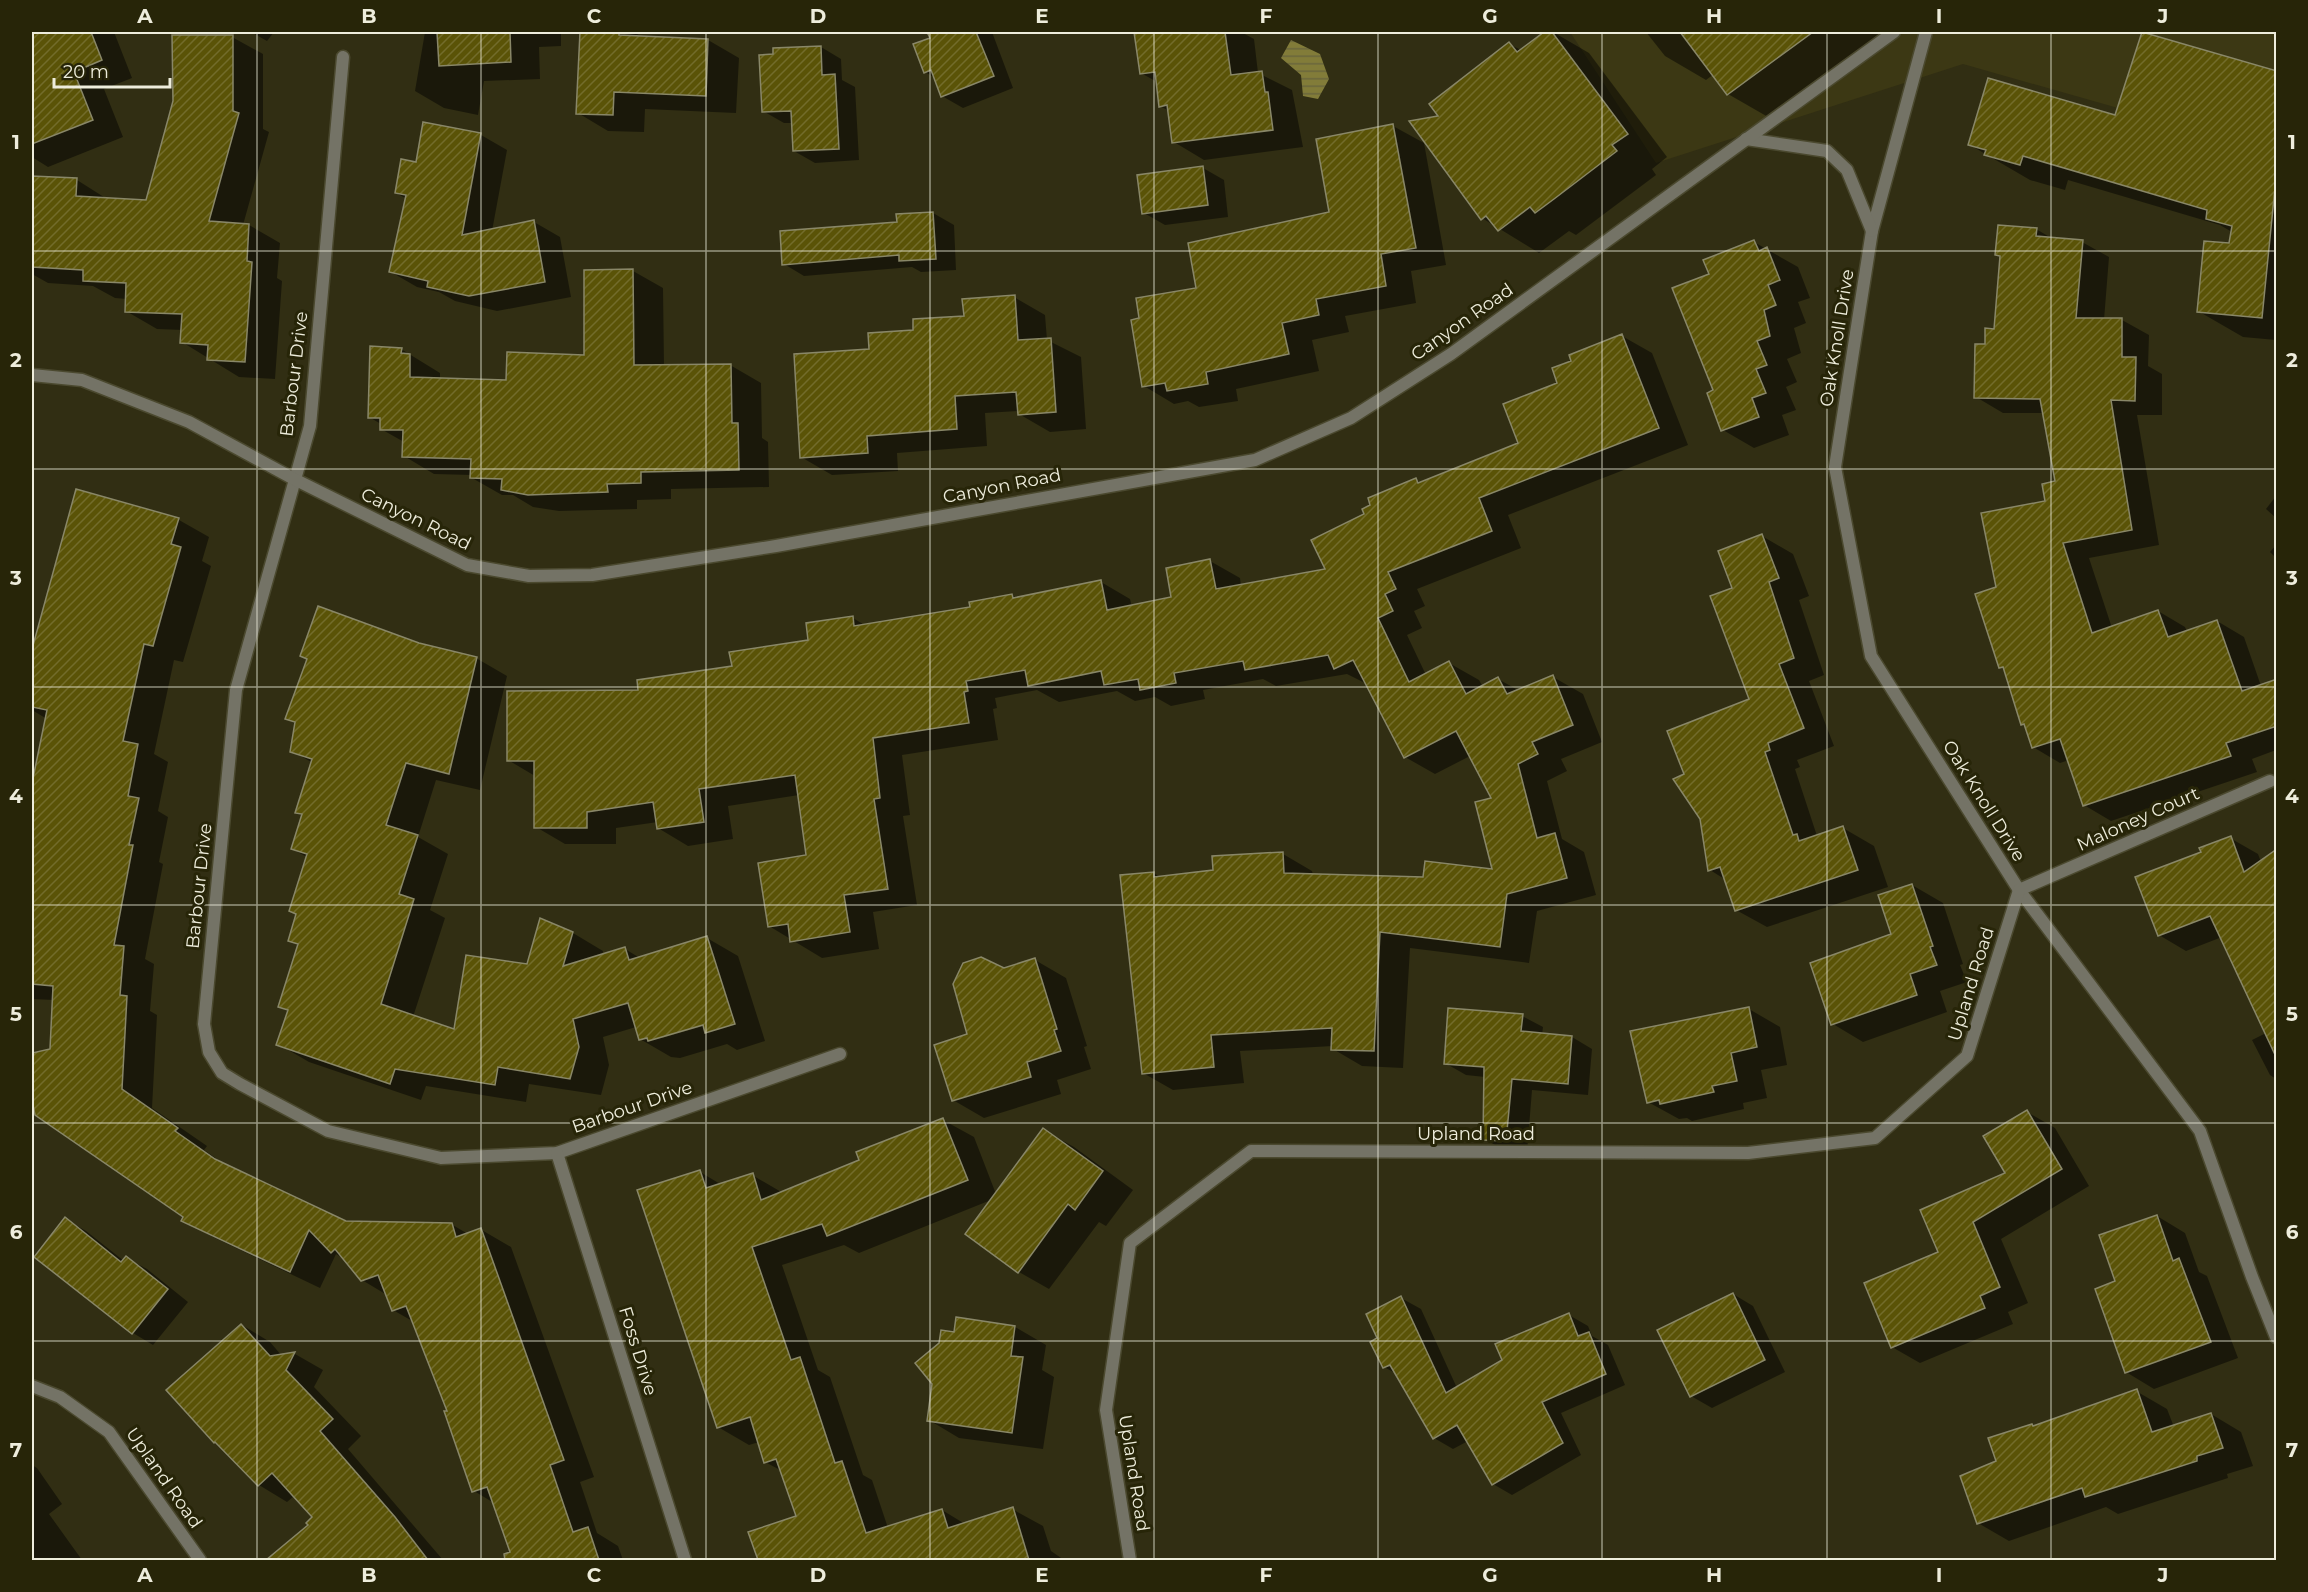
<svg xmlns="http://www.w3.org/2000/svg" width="2308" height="1592" font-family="Montserrat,sans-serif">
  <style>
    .built { fill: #3c3814 }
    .water { fill: url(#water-rules) }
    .shadow { fill: #0007; fill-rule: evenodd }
    .building { fill: url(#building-hatch); stroke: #898768; stroke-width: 1.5 }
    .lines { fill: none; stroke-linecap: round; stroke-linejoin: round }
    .minor-casing { stroke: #4b492f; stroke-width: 15 }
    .minor { stroke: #747366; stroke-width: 12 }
    .grid { fill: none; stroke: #eeeddc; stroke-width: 1.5; stroke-opacity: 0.55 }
    .labels { text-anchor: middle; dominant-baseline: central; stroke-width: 6; stroke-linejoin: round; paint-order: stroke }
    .street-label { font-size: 18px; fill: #eeeddc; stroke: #272508 }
    .neatline { fill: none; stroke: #eeeddc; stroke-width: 2 }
    .grid-label { font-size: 20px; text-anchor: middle; font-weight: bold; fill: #eeeddc }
  </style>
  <defs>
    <pattern id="water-rules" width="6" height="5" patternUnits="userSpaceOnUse" patternTransform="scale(1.5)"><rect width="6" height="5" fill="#827c39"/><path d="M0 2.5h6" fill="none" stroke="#6a673d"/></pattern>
    <pattern id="building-hatch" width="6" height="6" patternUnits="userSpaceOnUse" patternTransform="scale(1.5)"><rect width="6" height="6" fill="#5a5307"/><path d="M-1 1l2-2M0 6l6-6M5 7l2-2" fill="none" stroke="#726c2b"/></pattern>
  </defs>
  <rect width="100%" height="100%" fill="#312e13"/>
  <polygon class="built" points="1570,32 2276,32 2276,153 1963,64 1656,163"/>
  <polygon class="water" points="1291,40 1320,54 1329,79 1318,99 1303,96 1301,75 1281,58"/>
  <g class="shadow">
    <polygon points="32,32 117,32 114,32 132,78 104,89 123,137 48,167 32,157"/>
    <polygon points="251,32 274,32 267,41"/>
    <polygon points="425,32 561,32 561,46 539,47 540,79 484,81 478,115 444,108 415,91"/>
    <polygon points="581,32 633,32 643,37 708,40 739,58 736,113 645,109 644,132 608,131 578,113"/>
    <polygon points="929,32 992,32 1013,88 963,108 942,96 935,78 925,72 932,39"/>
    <polygon points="1144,32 1241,32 1254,39 1258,73 1292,90 1303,147 1204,160 1174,142 1169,111 1160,106 1157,82 1141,73 1136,33"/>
    <polygon points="1547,32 1553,32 1589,53 1667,157 1652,169 1656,175 1576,235 1569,231 1539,253 1482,218 1440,117 1509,44 1521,50"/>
    <polygon points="1646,32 1885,32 1768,117 1728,94 1714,74 1706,80 1665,56"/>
    <polygon points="232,37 263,54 263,129 269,132 243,225 249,225 280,243 277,278 282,281 275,379 239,377 182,342 183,330 157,329 126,311 127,299 115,298 93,286 48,283 32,274 32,177 77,180 107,199 147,201"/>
    <polygon points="821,47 841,59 842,80 855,87 859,160 815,163 794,151 793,123 784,123 763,111"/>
    <polygon points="2276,72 2276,340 2243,337 2198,311 2230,244 2232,232 2220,225 2068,180 2065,190 2030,180 1970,145 2116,117"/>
    <polygon points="425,124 481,135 507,150 492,231 534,222 560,237 571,297 497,311 455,301 439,292 417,287 391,272 407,199 396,193 417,164"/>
    <polygon points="1393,126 1424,143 1446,265 1411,271 1416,303 1345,316 1349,332 1312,340 1319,371 1236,389 1238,401 1199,407 1188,401 1174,404 1144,386 1141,319 1331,213"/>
    <polygon points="1203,168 1224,180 1228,217 1165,225 1144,213"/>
    <polygon points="933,213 954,225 956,270 921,272 912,267 804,276 784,264"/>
    <polygon points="2036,229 2053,239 2082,242 2109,257 2104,320 2122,320 2149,335 2148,366 2162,374 2162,415 2137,415 2159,545 2089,558 2112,628 2158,611 2185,627 2187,632 2217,621 2244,637 2261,686 2276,681 2276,750 2252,759 2257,772 2111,821 2084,805 2069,760 2060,763 2033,747 2027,726 2022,724 1977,595 1997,588 2056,482 2044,413 2003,413 1976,397 1986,346 1995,330 2001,257 1996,254"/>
    <polygon points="1754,242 1798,267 1810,298 1798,302 1806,323 1794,328 1801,353 1787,359 1797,382 1786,387 1796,410 1782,415 1789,435 1754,448 1723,430 1709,394 1715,391 1711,275"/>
    <polygon points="585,271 633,271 663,288 664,366 730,365 761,383 762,438 768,442 769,487 671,489 671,499 637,500 637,509 559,511 533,507 513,495 502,495 472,478 472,475 434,474 404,456 404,442 381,429 381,424 369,417 401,349 440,373 440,379 508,381 585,356"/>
    <polygon points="1014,297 1045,315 1047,340 1081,357 1086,429 1050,432 1019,414 1019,411 985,413 987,446 897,453 898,471 832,475 801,457 871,350 915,331 965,317"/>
    <polygon points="1622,336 1652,353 1688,445 1508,515 1521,548 1417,589 1425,606 1414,611 1422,628 1407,635 1426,675 1449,663 1479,680 1483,687 1498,679 1518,690 1553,677 1583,694 1602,742 1561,759 1567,771 1547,781 1562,839 1584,852 1596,895 1537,911 1529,963 1410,948 1403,1068 1362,1066 1333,1049 1333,1046 1240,1051 1244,1083 1173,1090 1143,1073 1154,873 1161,878 1215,872 1283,854 1312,871 1313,875 1424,879 1494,871 1493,799 1470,756 1435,774 1405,757 1367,684 1347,674 1276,686 1263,679 1203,690 1205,699 1171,706 1155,697 1135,701 1117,691 1059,702 1037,690 995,698 997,708 993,709 998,740 902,755 910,815 903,816 917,905 873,912 879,949 822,958 769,926 808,856 799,795 728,806 733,839 688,846 658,828 658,822 616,828 616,844 565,844 536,827 535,776 508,760 640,692 733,668 810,642 853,618 866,626 971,608 1012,595 1017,598 1101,582 1130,599 1132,607 1173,599 1210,561 1240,578 1241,586 1328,570 1366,515 1416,480 1422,483 1520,444 1573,362"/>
    <polygon points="77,491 179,520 209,537 202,561 211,566 183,662 174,660 154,754 168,762 158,811 168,817 159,862 163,864 145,959 154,964 150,1011 157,1015 152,1108 207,1146 204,1150 230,1168 346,1223 451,1224 468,1234 480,1229 511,1247 594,1477 580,1482 597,1533 618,1546 623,1560 514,1560 494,1503 474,1491 449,1412 414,1322 393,1310 387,1295 362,1280 346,1260 336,1254 320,1288 213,1237 183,1220 185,1216 37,1114 32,1095 32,1054 51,1051 54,1000 32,999 32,777 34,778 47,719 32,710 32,655"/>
    <polygon points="2276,496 2276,518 2266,509"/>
    <polygon points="1762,536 1793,554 1809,596 1799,600 1824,675 1809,681 1834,746 1797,760 1800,767 1795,769 1817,836 1843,828 1874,846 1888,887 1767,927 1736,910 1726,880 1710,870 1701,818 1686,775 1751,699 1734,589"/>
    <polygon points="2276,545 2276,558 2270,552"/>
    <path d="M419 644 476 658 507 676 480 790 436 780 418 837 448 854 430 910 445 918 413 1017 455 1031 528 966 573 933 603 951 602 956 625 949 640 958 707 938 738 956 765 1041 737 1050 727 1044 680 1058 671 1057 640 1039 636 1027 603 1037 609 1065 601 1095 529 1084 526 1102 426 1086 421 1100 309 1062 278 1044 289 1011 279 1006 299 946 290 940 298 914 307 857 292 849 303 815 297 812 313 763 292 751 296 724 287 718ZM710 1021V1024L662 1038V1035Z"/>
    <polygon points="2230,838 2258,854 2261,862 2276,851 2276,1079 2270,1075 2252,1040 2266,1033 2222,937 2186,951 2159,935 2203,853"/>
    <polygon points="1912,885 1943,903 1963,964 1960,965 1967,982 1940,991 1947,1012 1863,1042 1833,1024 1893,935"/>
    <polygon points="1035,960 1066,978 1087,1046 1084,1047 1091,1069 1057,1080 1061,1094 984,1118 953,1100 1004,970"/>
    <polygon points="1749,1009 1780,1027 1787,1065 1761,1070 1767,1098 1743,1103 1744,1109 1692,1121 1687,1118 1679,1119 1648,1102"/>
    <polygon points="1522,1016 1543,1027 1542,1035 1572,1037 1592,1049 1588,1095 1532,1090 1527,1152 1505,1151 1485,1139 1485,1077 1466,1075 1445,1063"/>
    <polygon points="2027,1112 2055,1128 2089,1186 2001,1239 2028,1303 2008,1312 2013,1324 1920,1363 1892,1347 1940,1253 2007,1174"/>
    <polygon points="943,1120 974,1137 996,1194 1043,1130 1074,1147 1133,1190 1106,1226 1099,1222 1049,1289 1019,1272 991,1200 859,1253 844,1245 782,1265 818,1370 830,1377 863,1475 872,1480 888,1528 942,1510 965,1524 1012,1509 1043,1526 1051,1551 1064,1560 759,1560 750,1533 798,1517 782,1471 765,1462 759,1442 749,1445 718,1427 700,1172 722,1185 752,1175 783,1193 861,1161"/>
    <polygon points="2157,1216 2185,1233 2199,1272 2207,1276 2238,1358 2154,1389 2126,1372 2117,1282"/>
    <polygon points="65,1219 86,1231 124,1261 126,1258 147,1269 188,1302 153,1345 133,1333"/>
    <polygon points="1733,1294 1753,1306 1785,1372 1712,1408 1691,1396"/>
    <polygon points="1401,1298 1421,1309 1457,1388 1504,1361 1569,1315 1588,1326 1592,1336 1608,1345 1625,1385 1561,1413 1581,1455 1512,1495 1493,1484 1468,1441 1453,1449 1434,1438 1397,1374 1384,1367 1379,1339"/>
    <polygon points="242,1325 270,1342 282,1356 295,1354 323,1370 314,1387 361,1436 348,1449 443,1560 300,1560 287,1545 310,1525 314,1517 294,1496 287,1502 259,1485 215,1442"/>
    <polygon points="1015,1327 1046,1345 1042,1370 1054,1377 1043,1449 959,1438 929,1420 955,1334"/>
    <polygon points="2136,1391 2167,1409 2174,1427 2211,1414 2241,1432 2253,1466 2227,1474 2228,1478 2118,1514 2106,1507 2009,1541 1978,1523 1998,1462 2032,1425 2035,1427"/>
    <polygon points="32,1465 37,1468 62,1504 49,1514 82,1560 32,1560"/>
  </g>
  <g class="building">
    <polygon points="32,32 91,32 102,60 74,72 93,120 32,144"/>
    <polygon points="437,32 510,32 511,62 439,66"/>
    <polygon points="580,32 619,32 619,35 708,39 706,96 614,92 613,115 576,114"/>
    <polygon points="927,32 976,32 994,76 941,97 931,70 924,73 913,44 930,38"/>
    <polygon points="1134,32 1225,32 1231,75 1262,71 1265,92 1268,92 1273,130 1172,143 1167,105 1159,107 1155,72 1140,74"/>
    <polygon points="1544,32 1552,32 1628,134 1612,145 1617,151 1554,199 1535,213 1530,207 1498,231 1486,216 1481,220 1409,121 1438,116 1429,104 1509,42 1517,52"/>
    <polygon points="1680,32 1813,32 1727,95"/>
    <polygon points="2142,32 2277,71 2277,168 2262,318 2197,312 2204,241 2229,243 2232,226 2206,219 2207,210 2023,156 2020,165 1984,155 1986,150 1968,145 1988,78 2115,115"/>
    <polygon points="172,35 233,35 233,111 239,113 209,221 249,224 247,261 252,262 245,362 207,360 208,345 180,343 182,314 125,312 126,283 83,281 83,270 32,267 32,176 77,178 76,196 146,200 173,101"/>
    <polygon points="821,46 822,75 835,74 839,149 793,151 791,111 762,112 759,55 773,54 773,48"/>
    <polygon points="423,122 481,133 462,235 534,220 545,282 469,296 427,287 428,281 389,272 406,195 395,193 401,159 416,162"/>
    <polygon points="1393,124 1416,248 1381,254 1386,286 1316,299 1319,315 1282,323 1289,354 1206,372 1208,384 1167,391 1165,383 1142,387 1131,320 1139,318 1136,298 1196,288 1188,243 1329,212 1316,139"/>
    <polygon points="1203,166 1208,205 1142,214 1137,175"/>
    <polygon points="933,212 936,259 899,261 899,255 782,265 780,231 897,222 896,214"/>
    <polygon points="1998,225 2037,228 2036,236 2083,240 2076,318 2122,318 2122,357 2136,357 2135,401 2111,400 2132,530 2063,543 2092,633 2158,610 2168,637 2217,620 2242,691 2277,679 2277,726 2226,743 2231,756 2083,806 2060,739 2032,748 2024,724 2021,725 2003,667 1999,668 1975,594 1996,587 1981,513 2045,501 2042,484 2055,481 2040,399 1974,398 1975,344 1985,344 1985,328 1994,329 2000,256 1995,255"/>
    <polygon points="1754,240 1759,251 1767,247 1780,280 1768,285 1776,305 1764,310 1770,336 1757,341 1767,365 1756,369 1766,393 1752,398 1759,417 1721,431 1707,393 1713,390 1672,288 1709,274 1703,260"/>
    <polygon points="633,269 634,365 731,364 732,423 738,423 739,470 641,472 641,483 607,484 608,492 528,495 501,490 502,479 470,478 471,459 402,457 403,430 380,430 380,418 368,418 370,346 402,348 401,353 410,354 410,377 506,380 507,352 584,355 584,270"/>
    <polygon points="1015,295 1018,340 1051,338 1056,412 1018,415 1016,392 955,396 957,429 867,436 868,453 800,458 794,354 869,349 868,333 913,330 913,319 964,316 962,299"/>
    <polygon points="1622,334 1659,428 1479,498 1492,531 1388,572 1396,589 1385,594 1393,611 1378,618 1409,682 1449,661 1466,694 1498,677 1507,694 1553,675 1573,725 1532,742 1538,754 1518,764 1537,838 1555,833 1567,878 1507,894 1500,947 1380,932 1374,1051 1331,1050 1332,1028 1211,1035 1214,1067 1142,1074 1120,875 1154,872 1154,877 1213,870 1212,856 1283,852 1284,873 1423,877 1425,861 1492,869 1475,802 1491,798 1456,731 1404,758 1353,660 1334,669 1328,655 1245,670 1243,661 1174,673 1176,683 1140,690 1138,679 1104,685 1101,671 1028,686 1025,670 966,681 968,691 964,692 969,723 873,738 880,798 874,799 888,889 844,895 850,932 790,942 788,924 768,927 758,863 806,855 795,775 699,789 704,822 657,829 653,802 587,812 587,828 534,828 534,761 507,761 507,691 638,690 637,680 732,666 729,652 808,640 806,623 853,616 854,626 970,607 969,602 1012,594 1013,598 1101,580 1107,610 1171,597 1166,568 1210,559 1216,589 1325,569 1311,540 1364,514 1362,509 1370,505 1368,498 1416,478 1418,483 1518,443 1503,404 1557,383 1552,368 1571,361 1569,355"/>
    <polygon points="76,489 179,518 171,544 181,547 153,646 144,644 123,741 138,744 128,796 139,798 129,845 133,845 114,945 124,946 120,995 127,996 122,1089 178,1128 175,1131 215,1159 346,1221 452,1223 456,1237 481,1228 564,1460 550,1465 573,1532 588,1527 599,1560 505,1560 504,1554 510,1552 487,1487 472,1492 444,1411 447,1411 406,1306 392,1311 378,1275 361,1281 335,1249 331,1253 309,1230 290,1272 181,1221 183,1217 35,1115 32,1100 32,1053 50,1049 53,986 32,984 32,783 47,710 32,707 32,649"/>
    <polygon points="1762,534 1779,578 1769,582 1794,658 1779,664 1804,728 1768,743 1770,750 1765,752 1793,835 1797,834 1799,841 1843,826 1858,870 1735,911 1720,867 1708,871 1700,819 1673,779 1684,774 1667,731 1749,699 1710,596 1732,588 1718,551"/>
    <polygon points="318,606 419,643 477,657 449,774 406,763 386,825 418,835 399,894 414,899 381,1004 454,1029 466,955 527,964 540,918 573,932 563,966 625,947 629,960 707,936 735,1024 705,1033 703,1025 648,1041 647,1038 639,1040 628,1003 573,1019 579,1047 570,1079 498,1067 495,1085 395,1069 390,1084 276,1045 288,1010 278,1007 298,944 288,941 296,914 289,911 307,854 291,849 302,814 295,813 312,759 290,752 295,722 285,719 307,659 300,656"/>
    <polygon points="2231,836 2244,872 2277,849 2277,1059 2210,916 2158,936 2135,877 2201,852 2199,848"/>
    <polygon points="1912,884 1933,946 1930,947 1937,965 1910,974 1917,995 1831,1025 1810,963 1891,934 1878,895"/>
    <polygon points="981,957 1004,968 1035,958 1057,1029 1054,1030 1061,1051 1027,1062 1031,1077 952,1101 934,1045 967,1034 953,984 963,963"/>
    <polygon points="1749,1007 1757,1047 1731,1053 1737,1081 1712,1086 1714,1092 1660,1104 1659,1100 1647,1103 1630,1031"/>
    <polygon points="1448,1008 1523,1014 1521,1031 1572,1036 1568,1084 1512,1079 1506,1141 1483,1140 1484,1067 1444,1064"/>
    <polygon points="2027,1110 2062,1169 1973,1222 2000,1287 1980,1296 1985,1308 1891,1348 1864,1283 1938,1252 1920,1210 2005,1173 1983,1136"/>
    <polygon points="943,1118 968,1180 827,1236 822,1224 752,1247 791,1360 800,1357 835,1463 842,1461 866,1533 942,1509 948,1528 1013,1507 1029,1560 758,1560 748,1532 796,1516 776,1459 764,1463 750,1417 717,1428 637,1190 700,1170 706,1188 753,1173 761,1200 859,1160 856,1152"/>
    <polygon points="1043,1128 1103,1171 1075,1210 1068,1204 1018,1273 965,1234"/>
    <polygon points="2157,1215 2173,1261 2179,1258 2211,1342 2125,1373 2095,1289 2115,1281 2099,1235"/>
    <polygon points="65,1217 121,1262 126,1256 168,1289 132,1334 34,1257"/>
    <polygon points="1733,1293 1765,1360 1690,1397 1657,1330"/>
    <polygon points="1401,1296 1446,1393 1502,1360 1495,1344 1569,1313 1578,1336 1589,1332 1606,1374 1542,1402 1563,1443 1492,1485 1457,1425 1433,1439 1390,1365 1383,1368 1370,1342 1377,1338 1366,1314"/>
    <polygon points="956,1317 1015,1326 1011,1356 1023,1357 1012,1433 927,1421 932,1384 915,1363 939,1343 941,1330 954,1332"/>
    <polygon points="241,1324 270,1356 295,1352 286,1370 333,1419 320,1431 395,1517 428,1560 266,1560 308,1525 306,1523 312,1517 272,1473 258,1486 215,1442 214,1443 166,1390"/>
    <polygon points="2137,1389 2152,1432 2211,1413 2223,1448 2197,1456 2197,1461 2085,1497 2082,1488 1977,1524 1960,1476 1996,1461 1988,1438 2032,1424 2033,1426"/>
  </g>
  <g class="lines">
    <g class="minor-casing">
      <g id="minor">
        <polyline points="1926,32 1872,231 1835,467 1871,656 2019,890 2200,1131 2252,1277 2276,1337"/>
        <polyline points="343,57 310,426 236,690 204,1024 209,1052 222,1073 240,1084 328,1131 441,1158 557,1153 840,1054"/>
        <polyline points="1746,139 1827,151 1847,170 1872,231"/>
        <polyline points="32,375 82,380 189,422 294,479 467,565 529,576 592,575 776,546 1255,460 1351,418 1451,354 1894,32"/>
        <polyline points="557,1153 685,1560"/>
        <polyline points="32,1386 60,1397 109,1432 200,1560"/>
        <polyline points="1130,1560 1106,1410 1130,1243 1251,1151 1748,1153 1875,1138 1967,1056 2019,890 2270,781"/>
      </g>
    </g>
    <use href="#minor" class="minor"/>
  </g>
  <path class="grid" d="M257 32V1560M481 32V1560M706 32V1560M930 32V1560M1154 32V1560M1378 32V1560M1602 32V1560M1827 32V1560M2051 32V1560M32 251H2276M32 469H2276M32 687H2276M32 905H2276M32 1123H2276M32 1341H2276"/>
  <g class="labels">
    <g class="street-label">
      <text transform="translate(1462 322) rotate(-35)">Canyon Road</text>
      <text transform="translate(1837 338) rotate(-81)">Oak Knoll Drive</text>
      <text transform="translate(294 374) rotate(-83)">Barbour Drive</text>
      <text transform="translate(1002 486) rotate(-11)">Canyon Road</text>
      <text transform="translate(416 519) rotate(26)">Canyon Road</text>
      <text transform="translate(1984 801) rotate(58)">Oak Knoll Drive</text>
      <text transform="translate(2138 819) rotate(-24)">Maloney Court</text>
      <text transform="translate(199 886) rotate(-84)">Barbour Drive</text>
      <text transform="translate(1971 984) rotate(-73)">Upland Road</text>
      <text transform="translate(632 1107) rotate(-19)">Barbour Drive</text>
      <text x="1476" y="1134">Upland Road</text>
      <text transform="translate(638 1351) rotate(73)">Foss Drive</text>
      <text transform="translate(1134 1473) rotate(81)">Upland Road</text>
      <text transform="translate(164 1478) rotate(55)">Upland Road</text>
    </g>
  </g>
  <rect width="2308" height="1592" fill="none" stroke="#272508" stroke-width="66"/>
  <path d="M54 78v9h116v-9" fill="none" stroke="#eeeddc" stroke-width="3"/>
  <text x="63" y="78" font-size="18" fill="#eeeddc" stroke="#272508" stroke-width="4.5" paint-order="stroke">20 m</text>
  <rect x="33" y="33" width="2242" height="1526" class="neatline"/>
  <g class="grid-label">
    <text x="145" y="23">A</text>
    <text x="369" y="23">B</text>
    <text x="594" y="23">C</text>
    <text x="818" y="23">D</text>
    <text x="1042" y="23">E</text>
    <text x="1266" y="23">F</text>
    <text x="1490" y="23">G</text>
    <text x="1714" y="23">H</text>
    <text x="1939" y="23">I</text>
    <text x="2163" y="23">J</text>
    <text x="16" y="149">1</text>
    <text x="2292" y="149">1</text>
    <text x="16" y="367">2</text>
    <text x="2292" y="367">2</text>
    <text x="16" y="585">3</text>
    <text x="2292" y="585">3</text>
    <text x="16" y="803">4</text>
    <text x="2292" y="803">4</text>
    <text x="16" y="1021">5</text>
    <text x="2292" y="1021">5</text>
    <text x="16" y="1239">6</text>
    <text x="2292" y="1239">6</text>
    <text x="16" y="1457">7</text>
    <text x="2292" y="1457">7</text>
    <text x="145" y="1582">A</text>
    <text x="369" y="1582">B</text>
    <text x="594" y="1582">C</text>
    <text x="818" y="1582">D</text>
    <text x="1042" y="1582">E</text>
    <text x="1266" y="1582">F</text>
    <text x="1490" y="1582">G</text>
    <text x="1714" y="1582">H</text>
    <text x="1939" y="1582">I</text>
    <text x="2163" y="1582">J</text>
  </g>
</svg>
